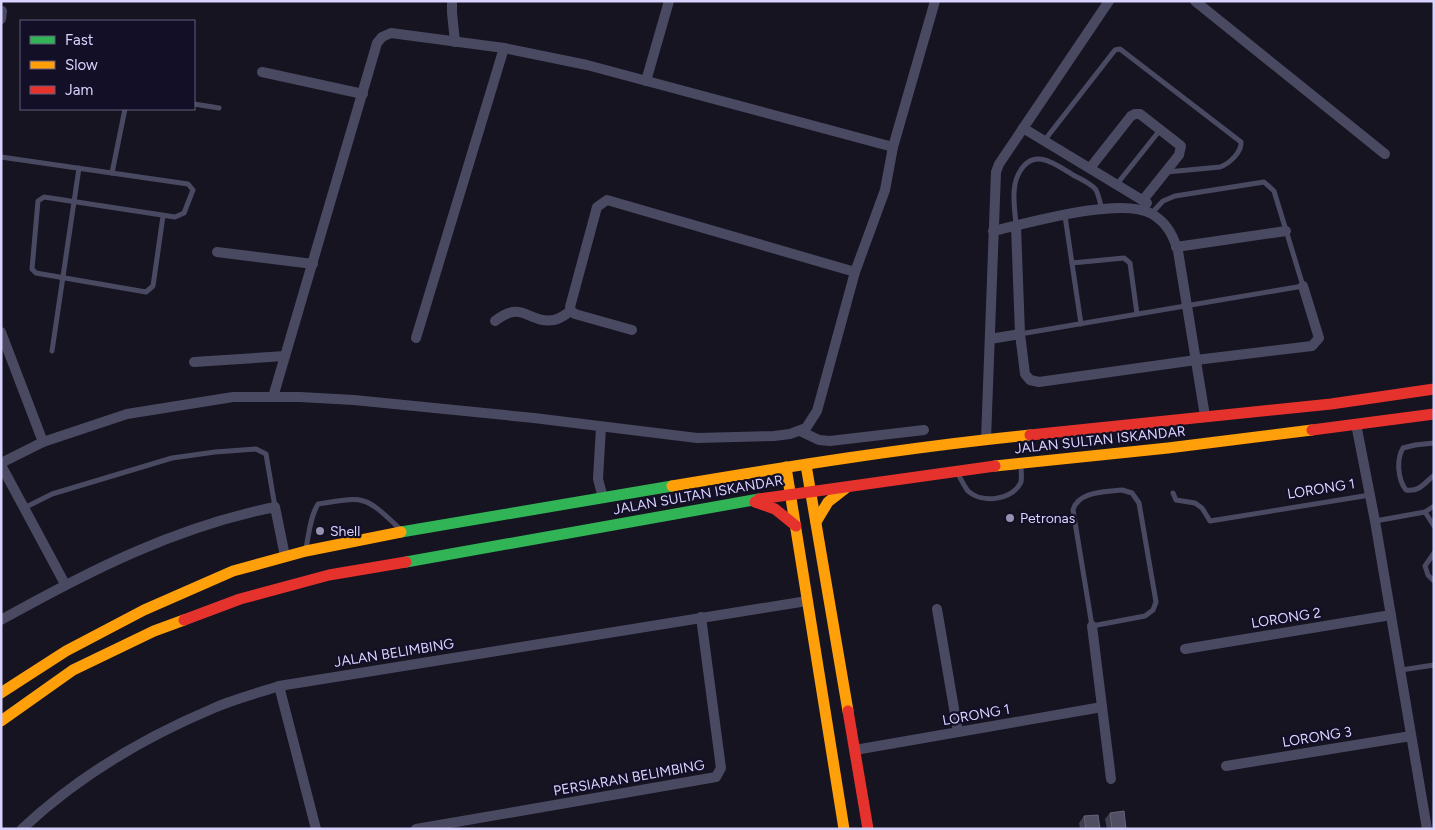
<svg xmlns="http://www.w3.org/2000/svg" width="1435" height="830" font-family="Figtree,sans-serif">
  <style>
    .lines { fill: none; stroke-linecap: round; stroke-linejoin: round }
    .lane { stroke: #4a4962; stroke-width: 5 }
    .street { stroke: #4a4962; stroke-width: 10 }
    .fast { stroke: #30b455; stroke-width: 11 }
    .slow { stroke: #ff9f0a; stroke-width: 11 }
    .jam { stroke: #e5322d; stroke-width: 11 }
    .wall { fill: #403d50 }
    .building { fill: #504e63; stroke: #66637b }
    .poi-dot { fill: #9591b1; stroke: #130f26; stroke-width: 2 }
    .labels { text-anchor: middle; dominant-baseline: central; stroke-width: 4.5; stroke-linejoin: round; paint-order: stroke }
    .street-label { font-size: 14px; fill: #d9d4ff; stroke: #130f26 }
    .poi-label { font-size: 14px; fill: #d9d4ff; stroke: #130f26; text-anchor: start }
  </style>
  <rect width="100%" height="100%" fill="#161421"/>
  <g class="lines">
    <g class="lane">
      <polyline points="194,104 219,108"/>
      <path d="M1044 141 1115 50 1120 49 1241 142C1242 152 1229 164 1220 167L1167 172"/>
      <polyline points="1,157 188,184 193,190 184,213 175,217 44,197 38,201 32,269 36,273 146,292 153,286 163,216"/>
      <polyline points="112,173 125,109"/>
      <polyline points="1117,184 1160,130"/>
      <polyline points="1065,216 1081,324"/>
      <path d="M1016 226C1015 210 1011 189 1018 175 1032 146 1054 163 1073 175 1080 179 1091 183 1096 190 1099 196 1100 203 1102 209"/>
      <polyline points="1072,263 1124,258 1130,263 1137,314"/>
      <polyline points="1020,334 1303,286 1274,191 1264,182 1175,196 1163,201 1151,214"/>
      <polyline points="52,351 79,168"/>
      <path d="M1434 443 1415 445 1403 448C1396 460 1398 480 1406 490 1419 492 1424 484 1434 475"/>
      <path d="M958 474C961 479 964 486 968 491 982 504 1013 500 1021 482 1022 477 1021 471 1021 466"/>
      <path d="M1122 490 1132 493 1139 503 1156 602 1153 610 1145 616 1092 626 1073 510C1078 491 1106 492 1122 490Z"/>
      <polyline points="1173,493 1176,500 1195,503 1202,508 1210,521 1370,495"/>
      <polyline points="24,508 52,494 172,458 215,452 256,449 266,454 275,507"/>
      <polyline points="1425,512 1434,526"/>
      <polyline points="1375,521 1425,512 1434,506"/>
      <path d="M306 548C309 534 310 517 318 504 366 496 365 496 400 529"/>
      <polyline points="1434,553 1425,566 1428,575 1434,581"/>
      <polyline points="1401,670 1434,665"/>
    </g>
    <g class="street">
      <polyline points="452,1 452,13 455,42"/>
      <polyline points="1195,1 1385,154"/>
      <polyline points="1,19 2,11"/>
      <polyline points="262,72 363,94"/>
      <polyline points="646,81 669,1"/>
      <polyline points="1023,128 1147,203"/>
      <polyline points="1090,168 1131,116 1135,114 1140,114 1181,146 1179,155 1143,200"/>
      <polyline points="1016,226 1020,334 1025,374 1030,380 1039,382 1196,360 1312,346 1319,338 1303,286"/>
      <path d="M993 231C1029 223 1121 196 1152 214 1167 223 1173 235 1178 251L1205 416"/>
      <polyline points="1176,247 1286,231"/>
      <polyline points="217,252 313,264"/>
      <path d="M495 321C523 299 528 324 554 320 560 319 566 314 571 311"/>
      <polyline points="632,330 575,314 571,311 570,307 597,207 607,200 855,272"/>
      <polyline points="1,332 43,442"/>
      <polyline points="416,338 504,48"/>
      <polyline points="990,339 1020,334"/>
      <polyline points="194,362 285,356"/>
      <polyline points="273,397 377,43 382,37 391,33 504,48 587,65 893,147"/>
      <polyline points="1356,424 1375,521 1427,829"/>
      <polyline points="601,427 598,479 603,498"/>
      <polyline points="800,431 819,440 830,441 924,430"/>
      <polyline points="986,439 996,172 999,164 1109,1"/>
      <polyline points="1,463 43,442 127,414 233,397 300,397 354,400 534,418 697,438 774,436 790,434 806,428 817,411 855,272 885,190 893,147 935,1"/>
      <polyline points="1,465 65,584"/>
      <polyline points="937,609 958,732"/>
      <path d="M1 620C89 571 175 527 275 507L285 556"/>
      <polyline points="1092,626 1111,779"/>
      <polyline points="1185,649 1391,615"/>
      <polyline points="279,686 316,829"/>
      <polyline points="855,750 1102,707"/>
      <polyline points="1226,766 1411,736"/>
      <path d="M22 829C77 777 145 737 214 708 235 699 258 693 279 686L807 601"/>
      <polyline points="416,829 716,777 721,768 701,617"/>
    </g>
    <g class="fast">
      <polyline points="401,532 672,486"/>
      <polyline points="406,562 759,499"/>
    </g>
    <g class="slow">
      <polyline points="806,465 848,711"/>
      <polyline points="995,466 1168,448 1312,430"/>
      <polyline points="786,467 844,829"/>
      <path d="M672 486C791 466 910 447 1030 435"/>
      <polyline points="816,522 828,502 846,488"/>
      <polyline points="1,693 66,651 144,610 233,571 306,551 401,532"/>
      <polyline points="1,721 73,670 154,631 184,620"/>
    </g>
    <g class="jam">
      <polyline points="1312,430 1434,414"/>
      <polyline points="1030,435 1331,404 1434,389"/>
      <polyline points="759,499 995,466"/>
      <polyline points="755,502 775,509 796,526"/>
      <polyline points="184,620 240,599 329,575 406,562"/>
      <polyline points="848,711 868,829"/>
    </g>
  </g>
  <g class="wall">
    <polygon points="1110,813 1126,829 1107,829 1105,819"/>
    <polygon points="1084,816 1100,829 1080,829 1079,823"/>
  </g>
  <g class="building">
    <polygon points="1124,811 1126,829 1112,829 1110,813"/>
    <polygon points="1098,815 1100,829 1086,829 1084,816"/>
  </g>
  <g class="poi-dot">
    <circle cx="1010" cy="518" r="5"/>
    <circle cx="320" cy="531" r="5"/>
  </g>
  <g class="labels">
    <g class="street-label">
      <text transform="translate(1100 440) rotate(-6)">JALAN SULTAN ISKANDAR</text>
      <text transform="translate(1321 489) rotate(-9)">LORONG 1</text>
      <text transform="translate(698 495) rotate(-10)">JALAN SULTAN ISKANDAR</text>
      <text transform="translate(1286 618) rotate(-9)">LORONG 2</text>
      <text transform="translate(394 653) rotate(-9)">JALAN BELIMBING</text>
      <text transform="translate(976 715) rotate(-10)">LORONG 1</text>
      <text transform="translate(1317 737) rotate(-9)">LORONG 3</text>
      <text transform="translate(629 778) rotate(-10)">PERSIARAN BELIMBING</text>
    </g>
    <g class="poi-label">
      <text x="1020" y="518">Petronas</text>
      <text x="330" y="531">Shell</text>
    </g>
  </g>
  <rect width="1435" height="830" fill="none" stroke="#d9d4ff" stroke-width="5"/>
  <rect x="20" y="20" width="175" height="90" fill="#130f26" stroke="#625e7d"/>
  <rect x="30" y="36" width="25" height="8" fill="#30b455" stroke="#625e7d"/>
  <text x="65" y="45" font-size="15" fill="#d9d4ff">Fast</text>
  <rect x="30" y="61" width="25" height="8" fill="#ff9f0a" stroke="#625e7d"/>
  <text x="65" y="70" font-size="15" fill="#d9d4ff">Slow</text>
  <rect x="30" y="86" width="25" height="8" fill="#e5322d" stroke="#625e7d"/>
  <text x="65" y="95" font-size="15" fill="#d9d4ff">Jam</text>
</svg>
